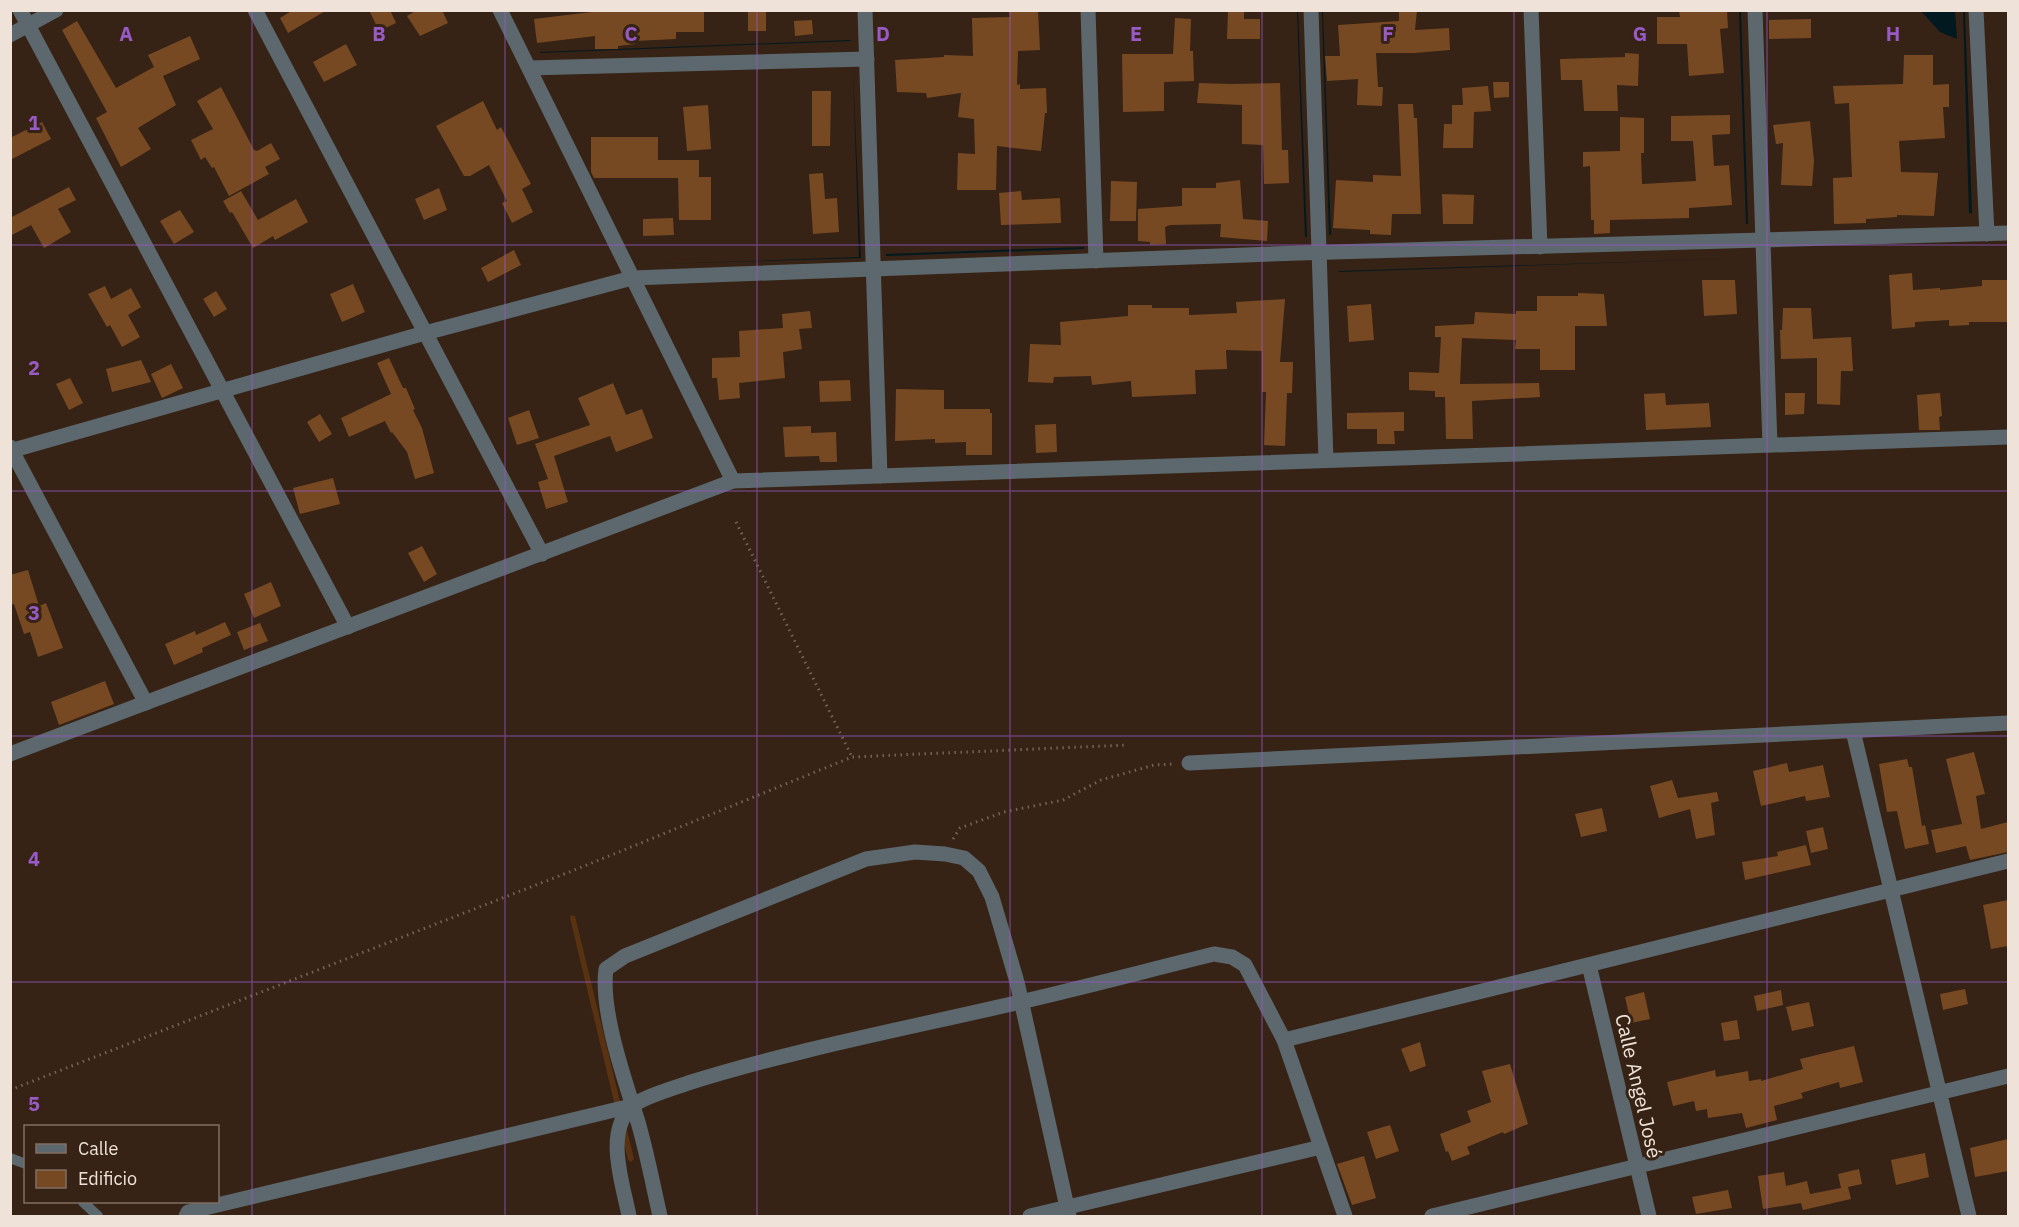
<svg xmlns="http://www.w3.org/2000/svg" width="2019" height="1227" font-family="'IBM Plex Sans',sans-serif">
  <style>
    .green { fill: #593212 }
    .water { fill: #021920 }
    .building { fill: #774923 }
    .lines { fill: none; stroke-linecap: round; stroke-linejoin: round }
    .path { stroke: #746356; stroke-width: 3; stroke-dasharray: 1.5 4.5; stroke-linecap: butt }
    .service { stroke: #5c686d; stroke-width: 10 }
    .minor { stroke: #5c686d; stroke-width: 15 }
    .grid { fill: none; stroke: #985ac5; stroke-width: 1.5; stroke-opacity: 0.55 }
    .labels { text-anchor: middle; dominant-baseline: central; stroke-width: 6; stroke-linejoin: round; paint-order: stroke }
    .street-label { font-size: 20px; fill: #efe2d8; stroke: #362315 }
    .grid-label { font-size: 20px; text-anchor: middle; font-weight: bold; fill: #985ac5; stroke: #362315; stroke-width: 6; stroke-linejoin: round; paint-order: stroke }
  </style>
  <rect width="100%" height="100%" fill="#362315"/>
  <polygon class="green" points="571,915 575,916 634,1159 631,1162 628,1160 570,918"/>
  <g class="water">
    <polygon points="1297,11 1298,11 1307,237 1305,237"/>
    <polygon points="1322,11 1323,11 1331,235 1329,235"/>
    <polygon points="1739,11 1741,11 1748,224 1746,224"/>
    <polygon points="1921,11 1955,11 1957,39 1940,32"/>
    <polygon points="1963,11 1965,11 1972,213 1969,213"/>
    <polygon points="850,40 851,41 540,53 540,52"/>
    <polygon points="853,70 861,258 664,264 859,257"/>
    <polygon points="1084,247 1084,249 886,256 886,254"/>
    <polygon points="1752,258 1339,272 1339,271"/>
  </g>
  <g class="building">
    <polygon points="293,10 327,10 288,33 280,18"/>
    <polygon points="369,10 390,10 396,23 379,31"/>
    <polygon points="417,10 442,10 448,23 420,36 407,16"/>
    <polygon points="704,10 704,32 676,32 676,39 635,41 635,44 618,46 618,49 595,49 595,36 537,43 534,19 600,11"/>
    <rect x="748" y="10" width="18" height="21"/>
    <polygon points="1009,10 1038,10 1040,50 1018,51 1017,85 1020,84 1020,89 1046,88 1047,113 1045,113 1041,151 997,146 996,190 957,190 958,153 975,154 974,119 958,117 961,93 927,98 926,93 897,92 895,60 944,57 944,55 973,56 972,18 1010,17"/>
    <polygon points="1228,10 1244,10 1244,19 1260,19 1260,39 1227,39"/>
    <polygon points="1399,10 1417,10 1415,30 1449,28 1450,50 1415,53 1376,53 1378,87 1383,87 1382,106 1357,105 1358,79 1327,81 1325,56 1340,56 1338,25 1399,21"/>
    <polygon points="1679,10 1727,10 1728,28 1720,29 1724,73 1689,76 1687,44 1657,44 1657,17 1680,17"/>
    <polygon points="1175,18 1191,19 1190,51 1193,51 1194,81 1164,82 1164,111 1123,112 1122,54 1173,54"/>
    <polygon points="1811,19 1811,38 1769,39 1769,20"/>
    <polygon points="812,20 813,34 795,36 794,21"/>
    <polygon points="77,21 116,88 154,67 148,55 190,36 200,59 163,76 176,105 138,128 151,149 121,167 96,118 107,112 62,30"/>
    <polygon points="346,44 357,65 324,82 313,62"/>
    <polygon points="1625,53 1639,54 1638,86 1617,85 1618,111 1584,111 1582,80 1561,80 1560,59 1625,57"/>
    <polygon points="1904,55 1933,55 1933,85 1949,84 1949,107 1943,107 1945,138 1899,141 1901,172 1938,173 1934,216 1897,215 1897,217 1866,219 1866,223 1834,224 1833,178 1852,177 1849,103 1835,104 1833,86 1903,84"/>
    <polygon points="1493,82 1509,82 1509,97 1494,98"/>
    <polygon points="1199,83 1231,84 1280,83 1282,150 1288,150 1289,183 1264,184 1263,145 1242,144 1242,105 1197,103"/>
    <polygon points="1488,86 1491,111 1474,112 1473,148 1443,148 1444,124 1452,124 1452,105 1463,105 1462,88"/>
    <polygon points="221,87 254,150 257,151 271,143 280,159 265,167 269,174 229,196 214,167 212,168 205,157 201,160 191,140 213,129 197,101"/>
    <polygon points="812,91 831,91 830,146 812,146"/>
    <polygon points="483,101 497,130 501,127 531,184 522,189 533,212 512,223 502,203 507,201 489,165 470,176 464,176 436,126"/>
    <polygon points="1398,104 1413,104 1414,118 1417,118 1421,214 1392,214 1391,235 1370,234 1370,230 1333,228 1336,180 1373,182 1373,175 1401,176"/>
    <polygon points="708,105 711,149 687,151 683,107"/>
    <polygon points="1730,115 1730,134 1712,135 1714,166 1729,165 1732,205 1689,208 1689,218 1610,220 1610,233 1594,234 1594,220 1591,220 1590,166 1583,167 1583,152 1620,151 1620,117 1644,118 1644,153 1641,153 1642,184 1696,181 1693,141 1671,141 1671,116"/>
    <polygon points="1810,121 1814,161 1812,186 1781,185 1783,143 1776,144 1773,125"/>
    <polygon points="42,122 51,139 10,160 10,138"/>
    <polygon points="591,137 658,137 658,160 699,160 699,177 711,177 711,220 679,220 678,178 594,178 591,172"/>
    <polygon points="823,173 825,199 837,198 839,232 813,234 809,174"/>
    <polygon points="1240,180 1243,219 1268,221 1267,241 1220,237 1221,224 1170,225 1165,227 1166,244 1150,245 1150,242 1138,241 1138,209 1182,206 1182,188 1216,188 1216,183"/>
    <polygon points="1111,181 1137,182 1136,221 1110,221"/>
    <polygon points="69,187 76,200 58,209 71,232 44,248 31,225 10,236 10,218"/>
    <polygon points="439,188 447,210 424,220 415,199"/>
    <polygon points="241,191 258,220 296,199 308,222 275,240 273,236 253,248 232,212 230,213 223,201"/>
    <polygon points="1021,191 1022,200 1060,198 1061,223 1001,225 999,193"/>
    <polygon points="1442,194 1474,195 1473,224 1443,224"/>
    <polygon points="180,210 194,232 174,244 160,221"/>
    <polygon points="673,218 674,235 643,236 643,219"/>
    <polygon points="514,250 521,265 488,282 481,268"/>
    <polygon points="1912,273 1913,290 1940,288 1940,290 1982,286 1982,280 2008,280 2008,322 1969,322 1969,325 1949,326 1949,320 1915,322 1915,327 1892,329 1889,275"/>
    <polygon points="1702,280 1735,280 1737,314 1704,316"/>
    <polygon points="353,284 365,312 342,322 330,294"/>
    <polygon points="105,286 111,299 131,288 141,307 128,315 140,337 122,347 110,325 107,327 88,294"/>
    <polygon points="216,291 227,309 214,317 203,299"/>
    <polygon points="1578,293 1604,294 1607,326 1575,326 1575,370 1540,370 1540,349 1515,349 1516,340 1462,338 1460,384 1539,383 1540,397 1472,401 1473,439 1446,439 1445,397 1435,397 1435,391 1409,390 1409,372 1439,373 1441,337 1435,337 1435,326 1474,324 1475,312 1516,314 1516,311 1537,311 1537,296 1578,296"/>
    <polygon points="1285,299 1280,362 1293,362 1292,393 1287,393 1285,446 1264,445 1266,392 1262,392 1262,351 1226,350 1227,369 1195,370 1196,394 1132,397 1131,381 1092,385 1091,376 1054,377 1053,383 1028,382 1030,344 1061,345 1060,322 1128,316 1128,305 1152,305 1152,308 1189,308 1189,315 1237,313 1236,302"/>
    <polygon points="1371,304 1374,340 1349,342 1347,306"/>
    <polygon points="1783,308 1811,308 1813,339 1851,337 1853,371 1841,371 1840,405 1817,404 1817,358 1781,359 1780,330 1782,330"/>
    <polygon points="810,311 812,328 799,329 802,349 783,352 785,378 739,383 740,398 719,400 717,378 712,378 712,358 740,357 739,331 783,328 782,314"/>
    <polygon points="389,358 403,388 406,388 415,409 413,410 422,428 434,473 415,479 407,452 392,432 391,433 385,421 349,437 341,418 391,394 377,363"/>
    <polygon points="141,360 151,382 112,392 106,369"/>
    <polygon points="171,364 183,388 162,398 151,374"/>
    <polygon points="70,378 83,403 69,410 56,384"/>
    <polygon points="850,380 851,401 820,402 819,381"/>
    <polygon points="613,383 626,415 642,409 653,438 616,452 610,436 554,456 568,502 546,509 538,482 548,479 535,444 590,425 578,398"/>
    <polygon points="896,389 944,390 944,409 990,409 990,413 992,413 992,455 966,455 966,442 935,443 935,439 895,441"/>
    <polygon points="1665,393 1666,405 1709,403 1711,427 1646,430 1644,394"/>
    <polygon points="1785,393 1805,393 1804,414 1785,415"/>
    <polygon points="1940,393 1942,416 1939,417 1940,430 1919,430 1917,395"/>
    <polygon points="529,410 539,438 517,445 508,418"/>
    <polygon points="1404,412 1404,431 1394,431 1395,444 1377,444 1377,429 1347,429 1347,413"/>
    <polygon points="320,414 332,434 319,442 307,422"/>
    <polygon points="1056,424 1057,452 1036,453 1035,425"/>
    <polygon points="811,426 811,433 836,432 837,462 820,462 819,456 785,457 783,427"/>
    <polygon points="333,478 340,504 300,514 293,488"/>
    <polygon points="422,546 437,574 424,582 408,553"/>
    <polygon points="28,570 39,606 46,603 63,648 38,657 30,632 24,634 14,604 10,605 10,575"/>
    <polygon points="271,582 281,606 254,618 244,594"/>
    <polygon points="225,622 231,635 202,648 203,652 174,665 165,644 195,631 196,635"/>
    <polygon points="260,623 268,641 244,650 237,632"/>
    <polygon points="105,681 114,704 59,725 51,702"/>
    <polygon points="1974,752 1985,794 1976,796 1981,829 2008,822 2008,852 1970,860 1966,846 1936,853 1931,830 1962,824 1946,759"/>
    <polygon points="1907,759 1909,767 1912,767 1922,826 1925,825 1929,844 1905,849 1897,811 1887,812 1879,764"/>
    <polygon points="1787,763 1789,772 1823,765 1830,797 1806,801 1805,796 1761,806 1753,771"/>
    <polygon points="1672,780 1678,798 1717,792 1719,801 1711,803 1715,835 1696,839 1690,809 1659,818 1650,786"/>
    <polygon points="1602,808 1607,831 1581,837 1575,814"/>
    <polygon points="1823,827 1828,849 1811,853 1806,831"/>
    <polygon points="1806,845 1811,865 1745,880 1742,862 1778,856 1777,852"/>
    <polygon points="2008,900 2008,946 1991,949 1983,905"/>
    <polygon points="1965,989 1968,1004 1943,1010 1940,994"/>
    <polygon points="1781,990 1783,1005 1757,1011 1754,996"/>
    <polygon points="1644,992 1650,1019 1631,1023 1625,997"/>
    <polygon points="1809,1002 1814,1026 1792,1031 1786,1007"/>
    <polygon points="1737,1020 1740,1039 1724,1041 1721,1023"/>
    <polygon points="1420,1042 1426,1066 1410,1072 1401,1049"/>
    <polygon points="1854,1046 1863,1082 1840,1088 1839,1082 1801,1093 1803,1098 1774,1106 1777,1120 1746,1128 1742,1113 1708,1118 1707,1109 1696,1111 1694,1101 1673,1106 1667,1082 1715,1070 1716,1077 1748,1071 1749,1081 1761,1079 1761,1081 1803,1069 1800,1059"/>
    <polygon points="1510,1064 1528,1124 1504,1134 1503,1132 1467,1147 1470,1154 1452,1161 1448,1151 1446,1152 1440,1134 1471,1122 1467,1111 1491,1102 1482,1071"/>
    <polygon points="1390,1125 1399,1151 1376,1159 1367,1132"/>
    <polygon points="2008,1139 2008,1171 1975,1177 1970,1148"/>
    <polygon points="1925,1153 1929,1177 1896,1185 1891,1160"/>
    <polygon points="1364,1156 1376,1198 1352,1205 1337,1164"/>
    <polygon points="1859,1169 1862,1184 1848,1187 1851,1199 1803,1210 1801,1203 1763,1209 1758,1176 1784,1172 1786,1186 1807,1181 1810,1194 1841,1188 1838,1174"/>
    <polygon points="1728,1190 1732,1208 1696,1214 1692,1197"/>
  </g>
  <g class="lines">
    <g class="path">
      <polyline points="736,522 852,757"/>
      <polyline points="953,839 960,828 1004,812 1063,800 1101,780 1154,765 1173,764"/>
      <polyline points="10,1090 577,869 852,757 1127,745"/>
    </g>
    <g class="service">
      <polyline points="10,1158 26,1164"/>
      <polyline points="83,1202 98,1216"/>
    </g>
    <g class="minor">
      <polyline points="20,10 348,627"/>
      <polyline points="255,10 542,554"/>
      <polyline points="500,10 733,481"/>
      <polyline points="865,10 880,476"/>
      <polyline points="1088,10 1096,261"/>
      <polyline points="1311,10 1326,460"/>
      <polyline points="1531,10 1540,247"/>
      <polyline points="1755,10 1770,445"/>
      <polyline points="1976,10 1987,234"/>
      <polyline points="10,35 56,10"/>
      <polyline points="529,68 867,59"/>
      <polyline points="10,447 146,703"/>
      <polyline points="10,451 425,333 632,278 1299,253 2008,233"/>
      <polyline points="1853,731 1969,1216"/>
      <polyline points="10,754 733,481 2008,437"/>
      <polyline points="1189,763 2008,723"/>
      <polyline points="1589,965 1649,1216"/>
      <polyline points="1284,1040 2008,861"/>
      <polyline points="186,1216 188,1212 631,1106"/>
      <path d="M629 1216C623 1184 605 1135 630 1108 639 1098 675 1088 688 1083 797 1049 909 1028 1020 1002 1085 987 1149 970 1214 954L1232 957 1245 965 1284 1040 1345 1216"/>
      <path d="M660 1216C653 1185 647 1153 638 1122 625 1081 600 1010 606 969L625 956 866 859 915 852 945 854 964 858 979 871 992 897 1017 982 1069 1216"/>
      <polyline points="1030,1216 1321,1147"/>
      <polyline points="1432,1216 2008,1076"/>
    </g>
  </g>
  <path class="grid" d="M252 10V1216M505 10V1216M757 10V1216M1010 10V1216M1262 10V1216M1514 10V1216M1767 10V1216M10 245H2008M10 491H2008M10 736H2008M10 982H2008"/>
  <g class="labels">
    <g class="street-label">
      <text transform="translate(1639 1086) rotate(77)">Calle Angel José</text>
    </g>
  </g>
  <g class="grid-label">
    <text x="126" y="41">A</text>
    <text x="379" y="41">B</text>
    <text x="631" y="41">C</text>
    <text x="883" y="41">D</text>
    <text x="1136" y="41">E</text>
    <text x="1388" y="41">F</text>
    <text x="1640" y="41">G</text>
    <text x="1893" y="41">H</text>
    <text x="34" y="130">1</text>
    <text x="34" y="375">2</text>
    <text x="34" y="620">3</text>
    <text x="34" y="866">4</text>
    <text x="34" y="1111">5</text>
  </g>
  <rect width="2019" height="1227" fill="none" stroke="#efe2d8" stroke-width="24"/>
  <rect x="24" y="1125" width="195" height="78" fill="#362315" stroke="#806f63" stroke-width="1.5"/>
  <rect x="36" y="1144" width="30" height="9" fill="#5c686d" stroke="#806f63" stroke-width="1.5"/>
  <text x="78" y="1155" font-size="18" fill="#efe2d8">Calle</text>
  <rect x="36" y="1170" width="30" height="18" fill="#774923" stroke="#806f63" stroke-width="1.5"/>
  <text x="78" y="1185" font-size="18" fill="#efe2d8">Edificio</text>
</svg>
